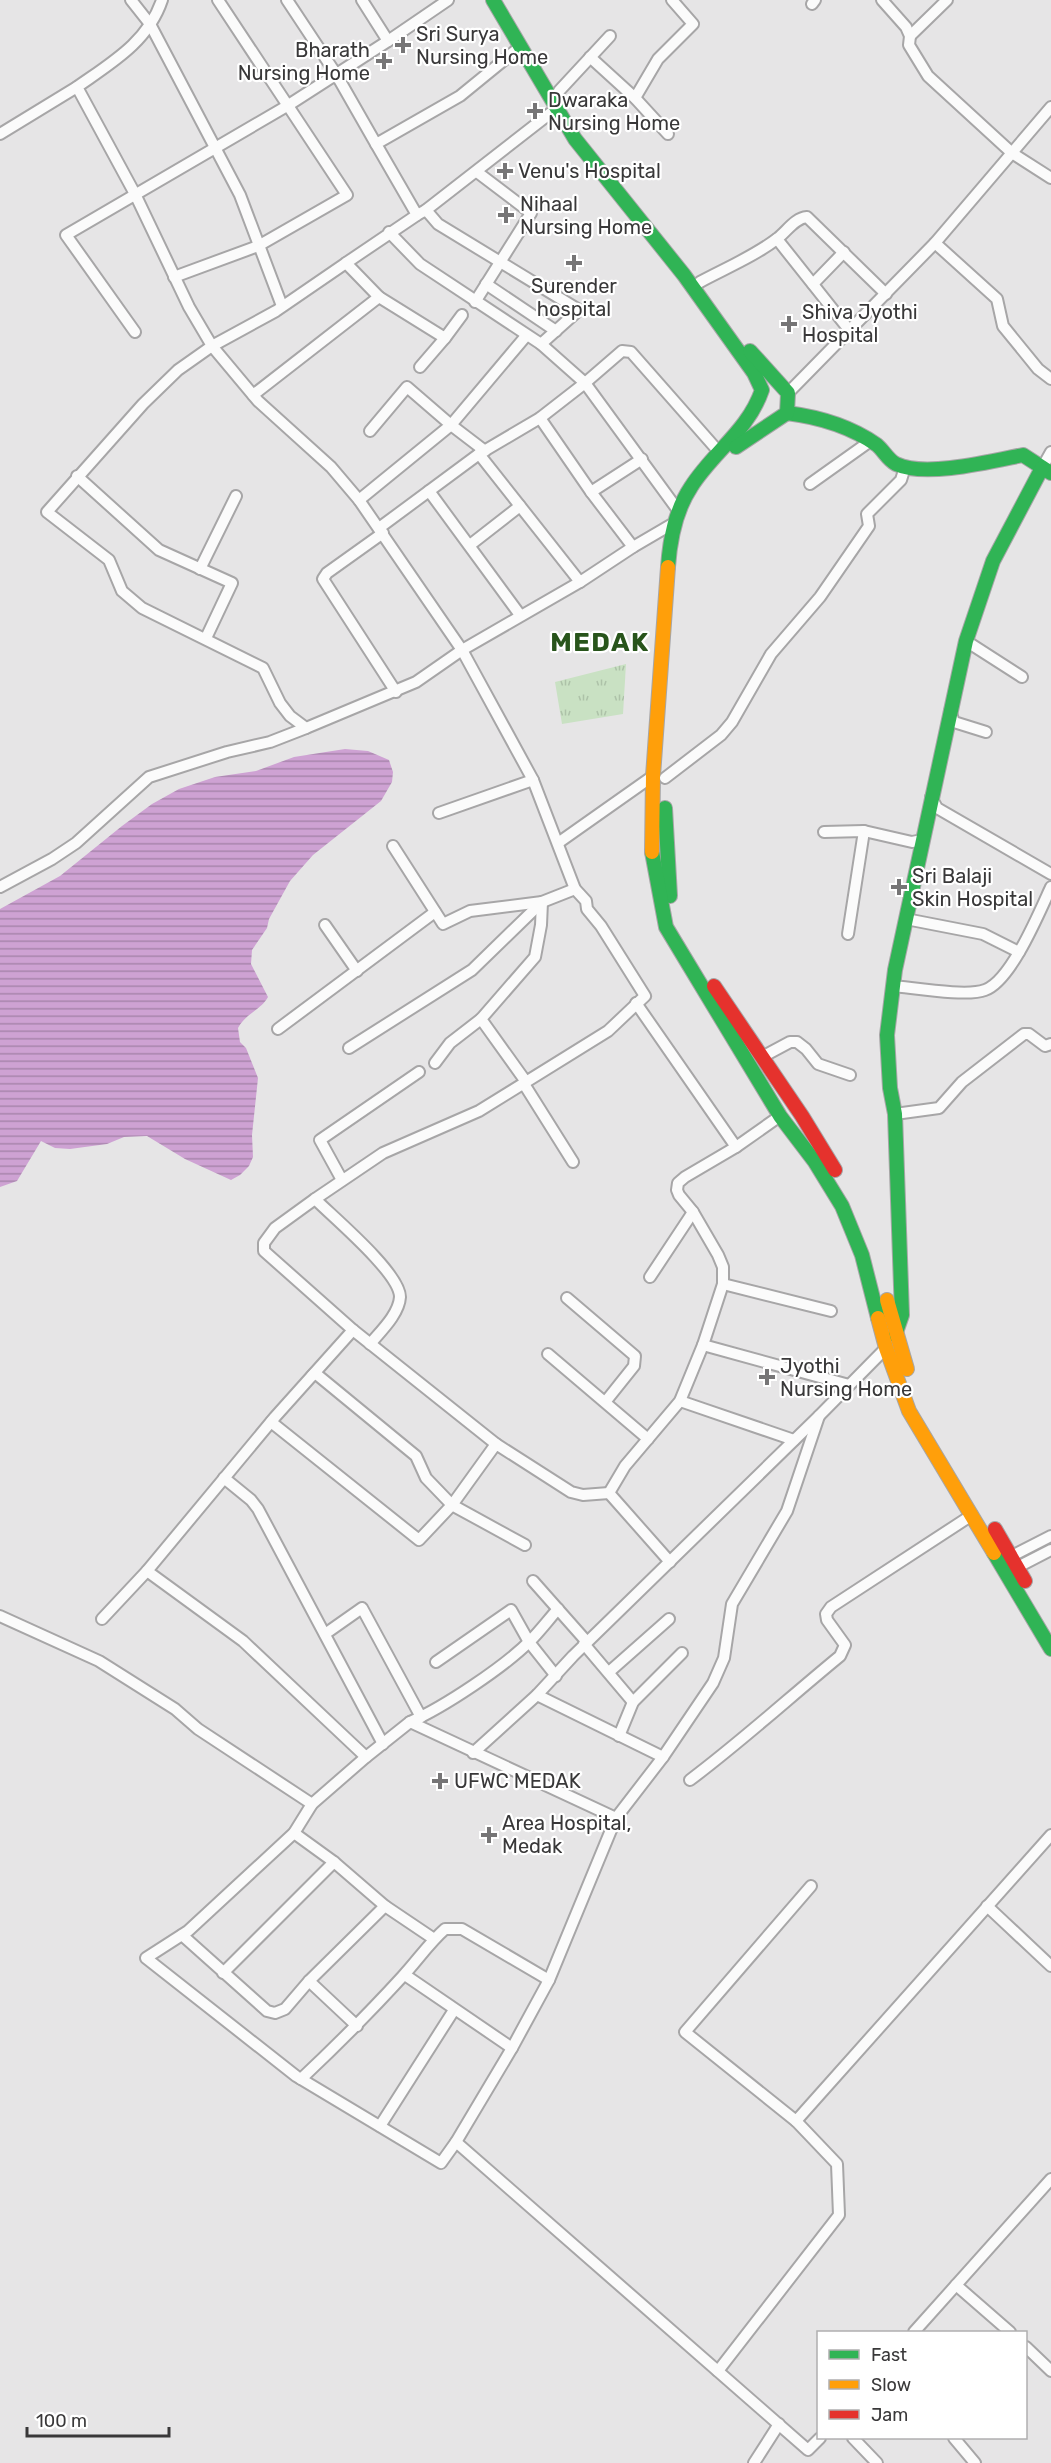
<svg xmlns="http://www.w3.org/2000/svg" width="1051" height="2463" font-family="Rubik,sans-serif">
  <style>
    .grass { fill: url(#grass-tufts) }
    .water { fill: url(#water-rules) }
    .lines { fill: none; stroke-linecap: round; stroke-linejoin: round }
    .street-casing { stroke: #a7a6a7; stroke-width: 14 }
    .fast-casing { stroke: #a7a6a7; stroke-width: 16 }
    .slow-casing { stroke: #a7a6a7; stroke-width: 16 }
    .jam-casing { stroke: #a7a6a7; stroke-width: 16 }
    .street { stroke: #fbfbfb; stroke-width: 10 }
    .fast { stroke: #30b455; stroke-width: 14 }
    .slow { stroke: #ff9f0a; stroke-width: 14 }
    .jam { stroke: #e5322d; stroke-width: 14 }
    .poi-dot { fill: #767576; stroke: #fff; stroke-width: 2 }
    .labels { text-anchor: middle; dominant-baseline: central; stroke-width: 4.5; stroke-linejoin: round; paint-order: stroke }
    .poi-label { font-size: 20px; fill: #393839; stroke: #fff; text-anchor: start }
    .district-label { font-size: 26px; font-weight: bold; letter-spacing: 1.5px; fill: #28541b; stroke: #fff }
  </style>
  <defs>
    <pattern id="grass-tufts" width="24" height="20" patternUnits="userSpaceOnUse" patternTransform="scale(1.5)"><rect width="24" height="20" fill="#c9e1c3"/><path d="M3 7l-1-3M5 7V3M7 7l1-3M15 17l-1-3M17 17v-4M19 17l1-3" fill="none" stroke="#adc2a8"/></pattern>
    <pattern id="water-rules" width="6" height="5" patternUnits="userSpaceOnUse" patternTransform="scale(1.5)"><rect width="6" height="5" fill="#cea2d3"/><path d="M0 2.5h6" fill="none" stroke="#a885ac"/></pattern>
  </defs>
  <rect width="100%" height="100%" fill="#e6e5e6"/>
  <polygon class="grass" points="626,664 623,714 562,724 555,682"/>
  <path class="water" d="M345 749 368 751 389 760 393 772 392 782 381 801 313 855 290 881 269 919 267 928 252 950 251 964 268 997C261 1010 247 1012 238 1028L240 1042 246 1048 258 1078 252 1135 253 1157 249 1166 240 1175 231 1180 185 1159 147 1136 124 1137 107 1144 70 1149 55 1148 41 1141 17 1181 0 1187V909L60 876 122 826 152 804 179 789 215 777 256 771 294 757Z"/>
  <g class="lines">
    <g class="street-casing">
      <g id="street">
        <polyline points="131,0 150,24 240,195 282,306"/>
        <path d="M162 0C148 42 111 63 77 87L135 194 189 307 212 346 258 401 331 467 359 500 462 650 580 582 633 547 674 523"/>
        <polyline points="287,0 336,74 376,144"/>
        <polyline points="882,0 906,27 910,36 909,45 928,76 1012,153 1051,178"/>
        <polyline points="812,4 815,0"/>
        <polyline points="910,36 947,0"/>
        <polyline points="388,41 448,0"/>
        <polyline points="590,57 635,98 668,134"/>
        <polyline points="559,91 610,36"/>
        <polyline points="635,98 658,59 693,24 672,0"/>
        <polyline points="0,134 77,87"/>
        <polyline points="426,210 557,108"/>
        <polyline points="417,215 426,210 438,224 579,310 541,344"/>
        <polyline points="389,232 420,264 541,344 585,383 677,509"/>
        <polyline points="777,239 850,331"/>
        <polyline points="935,243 997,299 1003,326 1038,369 1051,379"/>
        <polyline points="346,263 276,311 212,346 178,370 143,404 47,512 109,560 122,591 142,608 263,668 280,703 290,716 306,728 416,682 462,650 533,780 575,889 586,901 587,909 601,926 645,996 608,1031 479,1111 383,1153 315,1199 275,1228 264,1243 264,1251 353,1330 496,1444"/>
        <polyline points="174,277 258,246 347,195 218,0"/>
        <path d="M700 282C726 268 755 256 778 238 787 231 795 218 807 217L886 294"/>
        <polyline points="486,284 556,331"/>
        <polyline points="813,284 844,252"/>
        <polyline points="379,297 445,338 462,315"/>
        <polyline points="475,302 531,213 477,172"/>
        <polyline points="135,332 66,235 287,106 388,41 362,0"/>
        <polyline points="420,367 445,338"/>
        <polyline points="788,393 935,243 1051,107"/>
        <polyline points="253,395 379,297 346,263 417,215 376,144 460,96 520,47"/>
        <polyline points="540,418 591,492 633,547"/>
        <polyline points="485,451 451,425 526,336"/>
        <polyline points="479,454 580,582"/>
        <polyline points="1042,468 1051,452"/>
        <polyline points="77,476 159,550 232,583 206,638"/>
        <polyline points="810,484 869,442"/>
        <polyline points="429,491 520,615"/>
        <polyline points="591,492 642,459"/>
        <polyline points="359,500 451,425 407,387 370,431"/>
        <polyline points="379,528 479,454 540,418 585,383 622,351 631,352 719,452"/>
        <polyline points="383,533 327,573 323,579 396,692"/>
        <polyline points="470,545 520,506"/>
        <polyline points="200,569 236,496"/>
        <polyline points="966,641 1022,677"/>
        <polyline points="950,711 954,722 986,732"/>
        <polyline points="665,778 721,735 732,722 771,654 820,597 869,526 867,514 901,480 905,467"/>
        <polyline points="931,797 937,808 1051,874"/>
        <polyline points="439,813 533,780"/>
        <polyline points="824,832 864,831 912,842 922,840"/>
        <polyline points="558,843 653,776"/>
        <polyline points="393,846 443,924 470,911 542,902 541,925 535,957 481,1019 524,1079 524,1084 573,1162"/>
        <polyline points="0,887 52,859 76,843 149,777 227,752 270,742 306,728"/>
        <polyline points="906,919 983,934 1019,952"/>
        <polyline points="325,925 357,971"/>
        <polyline points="848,934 864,831"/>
        <path d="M893 986C915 988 967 997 985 990 1011 981 1039 913 1051 887"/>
        <polyline points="636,1003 736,1147"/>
        <polyline points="278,1029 435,912"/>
        <polyline points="349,1048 472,970 542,902 575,889"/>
        <polyline points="762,1057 790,1042 797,1042 806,1049 818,1064 850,1075"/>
        <polyline points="435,1063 450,1043 481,1019"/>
        <polyline points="895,1114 939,1108 962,1082 1024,1034 1029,1034 1045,1046 1051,1044"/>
        <polyline points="780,1116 736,1147 685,1177 678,1183 677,1190 679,1195 693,1212 718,1255 723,1267 723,1284 703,1345 849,1385"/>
        <polyline points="342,1180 320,1140 419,1072"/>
        <path d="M315 1199C333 1217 400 1273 400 1297 399 1314 381 1331 370 1344"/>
        <polyline points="650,1277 693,1212"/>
        <polyline points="723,1284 831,1311"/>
        <polyline points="567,1298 635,1356 634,1366 606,1401"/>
        <polyline points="353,1330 275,1417 147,1571 243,1641 366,1757 410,1722"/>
        <polyline points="548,1354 648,1439"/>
        <polyline points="312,1376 315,1373 416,1456 426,1478 452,1505 525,1545"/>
        <polyline points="680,1401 794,1440"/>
        <polyline points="271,1422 419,1540 452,1505 496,1444 571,1492 583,1495 609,1493"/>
        <polyline points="224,1478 251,1500 258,1509 383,1744"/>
        <polyline points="1008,1558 1051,1536"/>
        <polyline points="670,1562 609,1493 625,1466 680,1401 703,1345"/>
        <polyline points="1014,1569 1051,1550"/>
        <polyline points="533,1581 587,1642"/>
        <path d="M558 1609C549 1619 540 1631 530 1641 504 1667 444 1707 410 1722L616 1818"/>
        <polyline points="0,1616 99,1661 175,1709 198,1729 312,1804"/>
        <polyline points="102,1619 147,1571"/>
        <polyline points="325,1634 362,1608 421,1717"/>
        <polyline points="584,1644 633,1702"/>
        <polyline points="436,1662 511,1610 529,1642 556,1676"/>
        <polyline points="609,1672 669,1619"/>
        <polyline points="537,1695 663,1757"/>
        <polyline points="619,1736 633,1702 682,1653"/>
        <polyline points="473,1753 537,1695 573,1656 819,1416 886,1348"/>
        <polyline points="366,1757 312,1804 294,1833 188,1931 146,1958 296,2076 441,2163 456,2142 512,2048 549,1980 616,1818 663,1757 713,1683 724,1658 732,1604 787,1511 819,1416"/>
        <path d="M690 1780C742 1741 790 1697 840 1656L845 1645 827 1620 826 1614 831 1607 972 1515"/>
        <polyline points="294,1833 334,1862 385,1906 434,1939"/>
        <polyline points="811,1886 685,2032 796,2121 1051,1835"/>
        <polyline points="987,1906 1051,1966"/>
        <polyline points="182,1935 267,2011 275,2013 285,2009 309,1981 385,1906"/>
        <polyline points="223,1973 334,1862"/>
        <polyline points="405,1975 512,2048"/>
        <polyline points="309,1981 357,2026"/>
        <path d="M301 2079C336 2046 370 2012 402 1977 417 1961 429 1943 445 1929H462L549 1980"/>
        <polyline points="380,2126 454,2010"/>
        <polyline points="456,2142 808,2450 820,2438"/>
        <polyline points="956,2285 1010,2332"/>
        <polyline points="914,2332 1051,2179"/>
        <polyline points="1026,2347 1051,2371"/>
        <polyline points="718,2371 839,2215 837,2164 796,2121"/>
        <polyline points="853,2438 877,2463"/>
        <polyline points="954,2438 975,2463"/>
        <polyline points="754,2463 779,2424"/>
      </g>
    </g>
    <g class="fast-casing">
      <g id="fast">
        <path d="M493 0 575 139 684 275 754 373 762 390C748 431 713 452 691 487 675 511 670 539 668 567"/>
        <path d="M787 413C819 417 850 426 877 445 884 451 888 460 896 464 925 478 993 461 1023 455L1051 473"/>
        <polyline points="736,447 787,413 788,393 750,351"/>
        <polyline points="665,808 670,896"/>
        <polyline points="652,852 666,927 780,1116 815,1162 842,1206 862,1255 878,1318"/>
        <polyline points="895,1335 902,1315 895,1114 890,1088 887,1035 895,970 966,641 993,561 1042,468"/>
        <polyline points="994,1553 1051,1649"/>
      </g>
    </g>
    <g class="slow-casing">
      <g id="slow">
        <polyline points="652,852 653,776 668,567"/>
        <polyline points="887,1300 907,1369"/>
        <polyline points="878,1318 886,1348 909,1411 994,1553"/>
      </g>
    </g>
    <g class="jam-casing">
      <g id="jam">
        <polyline points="714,986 802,1116 835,1170"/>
        <polyline points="995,1529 1025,1581"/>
      </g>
    </g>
    <use href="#street" class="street"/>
    <use href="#fast" class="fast"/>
    <use href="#slow" class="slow"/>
    <use href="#jam" class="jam"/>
  </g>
  <g class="poi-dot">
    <path d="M400 36h6v6h6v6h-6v6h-6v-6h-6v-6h6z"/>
    <path d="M381 52h6v6h6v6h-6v6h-6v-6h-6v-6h6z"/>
    <path d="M532 102h6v6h6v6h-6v6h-6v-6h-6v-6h6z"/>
    <path d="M502 162h6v6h6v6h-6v6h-6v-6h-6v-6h6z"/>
    <path d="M503 206h6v6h6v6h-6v6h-6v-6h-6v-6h6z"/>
    <path d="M571 254h6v6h6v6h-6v6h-6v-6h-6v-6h6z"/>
    <path d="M786 315h6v6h6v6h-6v6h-6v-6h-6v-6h6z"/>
    <path d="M896 878h6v6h6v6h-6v6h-6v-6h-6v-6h6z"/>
    <path d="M764 1368h6v6h6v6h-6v6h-6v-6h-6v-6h6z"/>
    <path d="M437 1772h6v6h6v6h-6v6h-6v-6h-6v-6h6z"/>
    <path d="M486 1826h6v6h6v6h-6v6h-6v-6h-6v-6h6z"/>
  </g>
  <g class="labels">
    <g class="poi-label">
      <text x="416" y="34">Sri Surya<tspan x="416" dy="23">Nursing Home</tspan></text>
      <text x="370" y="50" text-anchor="end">Bharath<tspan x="370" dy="23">Nursing Home</tspan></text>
      <text x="548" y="100">Dwaraka<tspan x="548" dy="23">Nursing Home</tspan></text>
      <text x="518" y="171">Venu's Hospital</text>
      <text x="520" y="204">Nihaal<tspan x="520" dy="23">Nursing Home</tspan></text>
      <text x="574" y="286" text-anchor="middle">Surender<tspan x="574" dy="23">hospital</tspan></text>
      <text x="802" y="312">Shiva Jyothi<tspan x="802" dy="23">Hospital</tspan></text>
      <text x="912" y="876">Sri Balaji<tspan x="912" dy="23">Skin Hospital</tspan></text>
      <text x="780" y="1366">Jyothi<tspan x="780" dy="23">Nursing Home</tspan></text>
      <text x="454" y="1781">UFWC MEDAK</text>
      <text x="502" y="1823">Area Hospital,<tspan x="502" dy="23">Medak</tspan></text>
    </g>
    <g class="district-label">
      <text x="600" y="642">MEDAK</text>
    </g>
  </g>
  <rect x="817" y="2331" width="210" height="108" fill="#ffffff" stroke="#b0afb0" stroke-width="1.5"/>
  <rect x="829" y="2350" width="30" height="9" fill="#30b455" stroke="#b0afb0" stroke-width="1.5"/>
  <text x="871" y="2361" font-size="18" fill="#393839">Fast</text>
  <rect x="829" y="2380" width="30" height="9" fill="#ff9f0a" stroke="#b0afb0" stroke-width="1.5"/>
  <text x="871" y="2391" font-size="18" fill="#393839">Slow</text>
  <rect x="829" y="2410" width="30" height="9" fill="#e5322d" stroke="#b0afb0" stroke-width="1.5"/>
  <text x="871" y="2421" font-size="18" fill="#393839">Jam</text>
  <path d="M27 2427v9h142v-9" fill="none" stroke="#393839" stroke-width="3"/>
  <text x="36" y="2427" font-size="18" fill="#393839" stroke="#ffffff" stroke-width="4.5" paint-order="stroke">100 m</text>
</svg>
